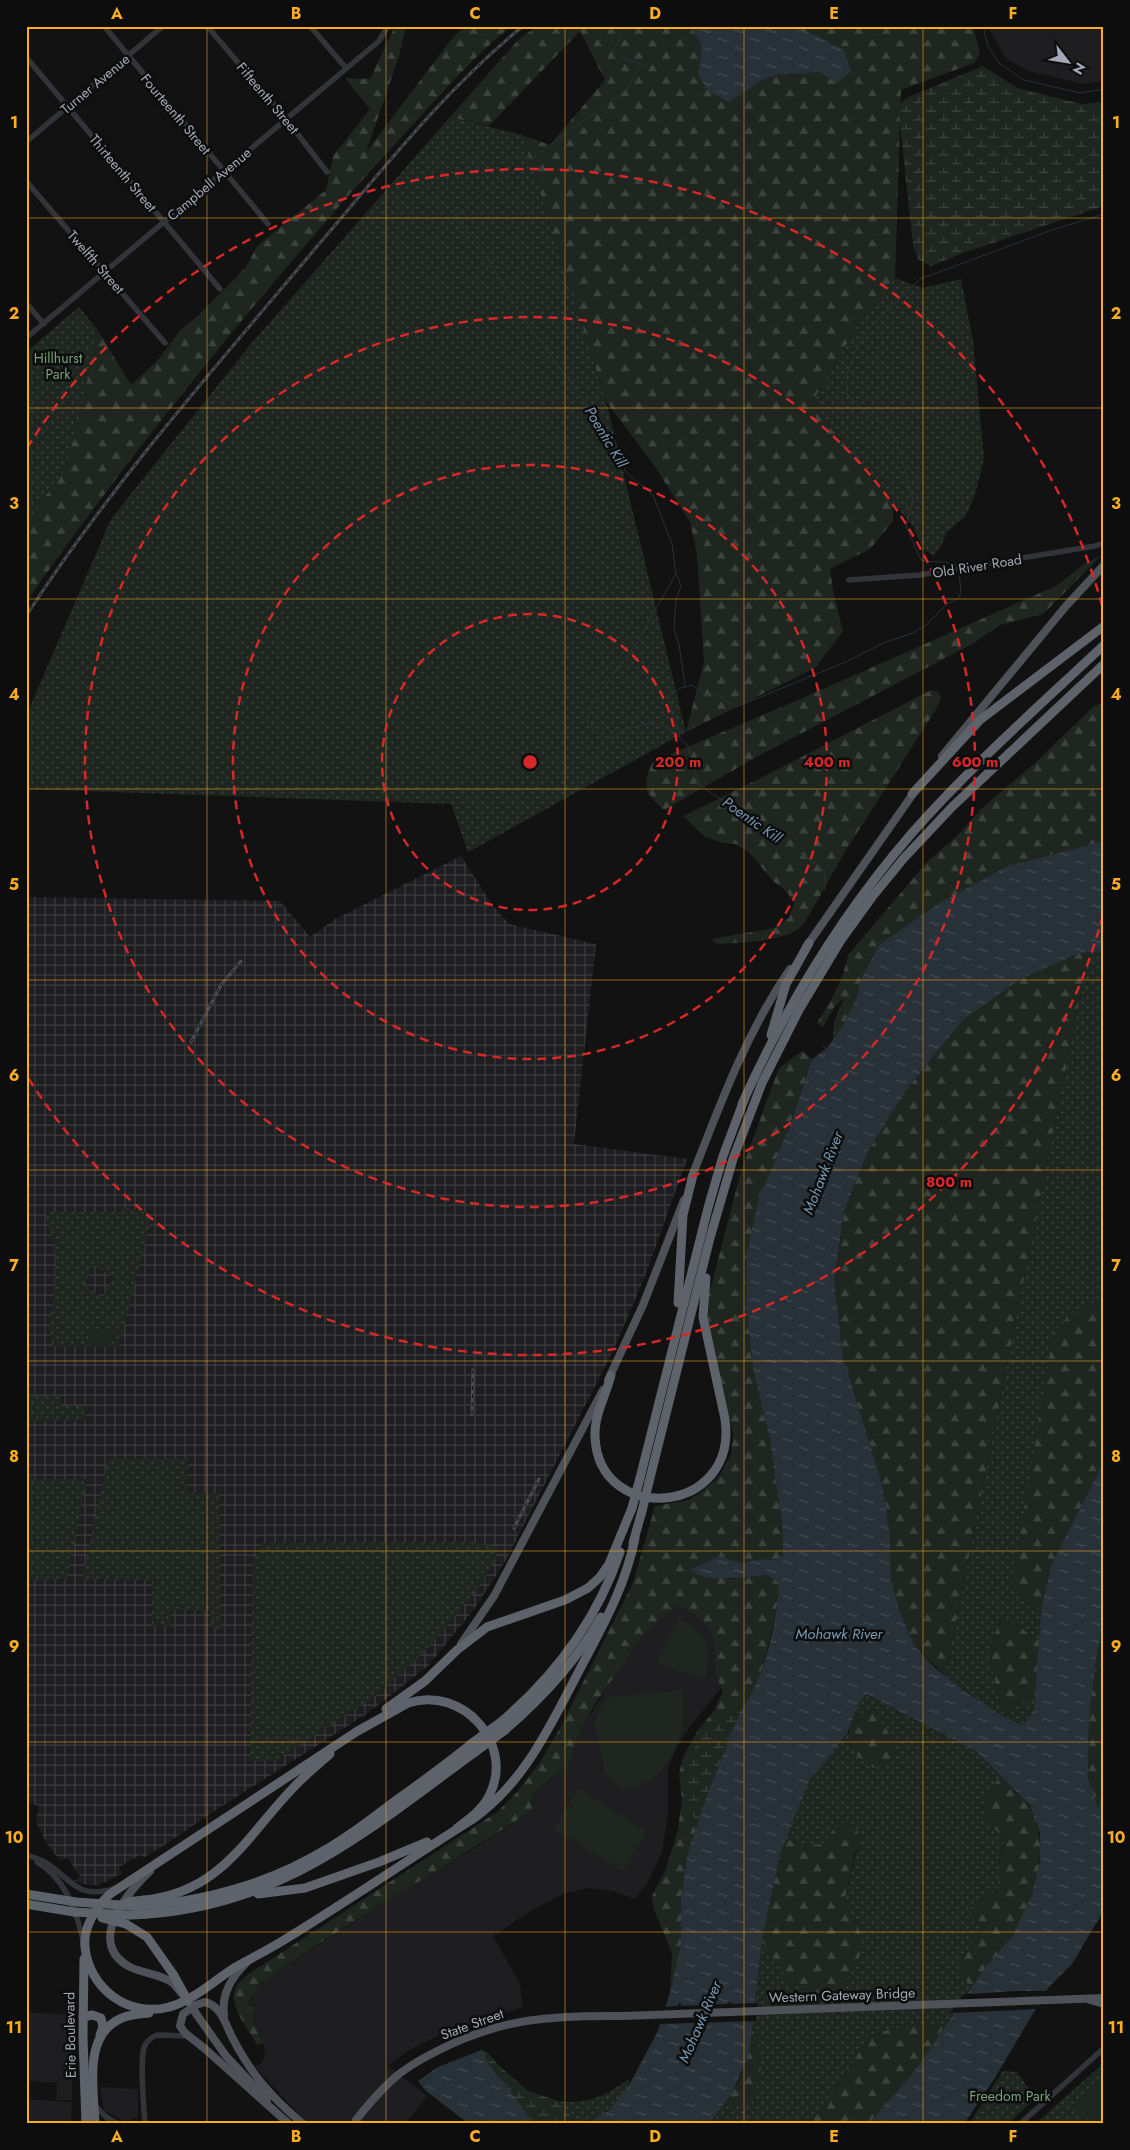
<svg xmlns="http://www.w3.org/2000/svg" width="1130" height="2150" font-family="Jost,sans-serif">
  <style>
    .built { fill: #1e1e20 }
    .industrial { fill: url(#industrial-grid) }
    .grass { fill: url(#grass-dots); fill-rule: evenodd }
    .forest { fill: url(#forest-firs) }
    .wetland { fill: url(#wetland-marsh) }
    .pitch { fill: #1e261f }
    .water { fill: url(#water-ripples) }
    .pier { fill: #121213 }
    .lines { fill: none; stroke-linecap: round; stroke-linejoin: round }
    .stream { stroke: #283138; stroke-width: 1 }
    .minor { stroke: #333439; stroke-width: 5.5 }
    .major { stroke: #4e5158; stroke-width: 8 }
    .highway { stroke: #5e626a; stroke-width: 9 }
    .rail-casing { stroke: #494c52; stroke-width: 3 }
    .rail { stroke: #0d0d0e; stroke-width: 1; stroke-dasharray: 4; stroke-linecap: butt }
    .major-bridge { stroke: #4e5158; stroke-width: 8 }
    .highway-bridge { stroke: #5e626a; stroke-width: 9 }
    .grid { fill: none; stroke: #fbad22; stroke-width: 1; stroke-opacity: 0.55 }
    .ring { fill: none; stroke: #d62828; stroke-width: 2.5; stroke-dasharray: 9 6 }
    .labels { text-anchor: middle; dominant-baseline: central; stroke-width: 5; stroke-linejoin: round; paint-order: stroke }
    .street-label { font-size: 14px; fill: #a2a8b5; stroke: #0d0d0e }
    .park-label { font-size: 14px; fill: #78a17a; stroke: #0d0d0e }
    .water-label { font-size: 15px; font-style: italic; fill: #7798b2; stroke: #0d0d0e }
    .centre { fill: #d62828; stroke: #0d0d0e; stroke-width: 2.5 }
    .ring-label { font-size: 15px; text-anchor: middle; font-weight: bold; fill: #d62828; stroke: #0d0d0e; stroke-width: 5; stroke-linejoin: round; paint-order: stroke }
    .neatline { fill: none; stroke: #fbad22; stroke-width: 2 }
    .grid-label { font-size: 16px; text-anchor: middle; font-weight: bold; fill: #fbad22 }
  </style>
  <defs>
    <pattern id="industrial-grid" width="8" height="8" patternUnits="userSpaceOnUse" patternTransform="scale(1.25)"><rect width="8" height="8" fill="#1e1e20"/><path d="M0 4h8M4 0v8" fill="none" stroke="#3c3c3e"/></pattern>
    <pattern id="grass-dots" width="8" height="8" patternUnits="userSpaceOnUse" patternTransform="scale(1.25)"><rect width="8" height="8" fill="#1e261f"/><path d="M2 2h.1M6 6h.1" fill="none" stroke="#3c433d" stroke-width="1.8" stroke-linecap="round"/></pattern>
    <pattern id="forest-firs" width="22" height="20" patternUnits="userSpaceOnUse" patternTransform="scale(1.25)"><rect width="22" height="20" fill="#1e261f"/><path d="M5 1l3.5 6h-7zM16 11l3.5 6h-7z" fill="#3c433d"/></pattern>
    <pattern id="wetland-marsh" width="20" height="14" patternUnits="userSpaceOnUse" patternTransform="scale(1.25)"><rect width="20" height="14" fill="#1e261f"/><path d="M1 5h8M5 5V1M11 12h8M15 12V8" fill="none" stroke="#3c433d"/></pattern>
    <pattern id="water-ripples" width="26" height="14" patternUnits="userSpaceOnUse" patternTransform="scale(1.25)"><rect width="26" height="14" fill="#283138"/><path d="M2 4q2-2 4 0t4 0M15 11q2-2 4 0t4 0" fill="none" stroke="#444c53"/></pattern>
  </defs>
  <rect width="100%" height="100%" fill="#121213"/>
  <g class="built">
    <polygon points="987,26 1104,26 1104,81 1083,84 1028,71 1006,58"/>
    <polygon points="676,1600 731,1631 725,1683 688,1729 675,1750 668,1768 668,1815 662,1852 648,1882 635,1899 614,1891 588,1888 565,1893 532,1910 493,1936 520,1984 523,2007 439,2035 406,2052 388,2066 427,2096 405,2124 309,2124 306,2122 255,2067 263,2061 265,2052 263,2043 253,2022 253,2009 249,2006 254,1991 260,1983 268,1977 418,1881 472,1850 532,1810 531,1797 543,1784 568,1766 580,1732 643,1627"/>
    <polygon points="26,2012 73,2015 72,2100 56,2100 57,2083 27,2081 26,2083"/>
    <polygon points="100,2087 138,2089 138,2118 131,2119 128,2124 104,2110"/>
    <polygon points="26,2099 72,2102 71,2124 26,2123"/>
  </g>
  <polygon class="industrial" points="461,856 493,906 509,924 596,944 574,1144 687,1159 644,1279 613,1351 506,1560 475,1608 428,1666 368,1713 213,1812 160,1848 143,1858 140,1855 119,1867 122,1873 106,1882 97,1885 82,1884 74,1881 80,1876 67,1857 60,1861 46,1842 36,1822 39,1806 26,1802 26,897 280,901 310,937 335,919"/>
  <g class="grass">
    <polygon points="450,117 522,135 606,401 686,732 468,852 451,804 26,789 26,716 111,519 250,345"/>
    <polygon points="895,278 923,288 961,279 973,341 984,458 976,492 966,516 947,532 942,544 934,556 923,549 913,526 823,419 814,399 862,318"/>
    <polygon points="79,307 97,329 82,408 65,469 26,529 26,352"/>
    <path d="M1104 951V1298L1070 1314 1022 1600 1041 1609 1039 1641 1012 1622 1001 1621C999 1626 995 1633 993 1639 987 1664 998 1693 1005 1717L1013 1709 1036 1694 1034 1712 1023 1725C995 1713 970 1695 945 1676L1089 952Z"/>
    <path d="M121 1208H131L149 1213 151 1219 119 1347H55C44 1337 53 1311 54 1298 55 1282 57 1257 54 1242 51 1232 47 1223 46 1212H121ZM95 1266 114 1278 102 1297 83 1285Z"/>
    <polygon points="26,1397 60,1397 61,1406 87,1406 86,1420 26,1421"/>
    <polygon points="188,1458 187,1492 219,1493 221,1629 211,1628 211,1611 171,1610 171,1626 152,1626 152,1580 82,1579 108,1459"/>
    <polygon points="26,1479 87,1479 67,1579 26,1580 28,1537 26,1537"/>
    <polygon points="471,1542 497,1547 496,1557 485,1578 468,1601 426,1650 377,1695 275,1761 250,1761 253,1562 262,1543"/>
    <path d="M867 1694 976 1751 1002 1776 995 1782 988 1821 1000 1833 1004 1843 999 1860 1000 1875 998 1889 985 1898 974 1902 970 1910 984 1927 963 1956 961 1969 970 1989 946 2024 891 2029 868 2037 849 2069 810 2124H709L727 2101 735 2107 758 2037 751 2034 762 1940 782 1971 854 1966 862 1947 858 1929 844 1902 856 1853 859 1847 832 1830 826 1842C812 1848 800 1843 786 1839L810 1779 827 1761 848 1731 851 1748 865 1712 851 1718 858 1704Z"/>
    <path d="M488 2053C497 2063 506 2076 517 2085 540 2103 576 2107 603 2095 612 2091 621 2084 630 2079 629 2087 623 2092 618 2099 592 2130 573 2124 537 2124Z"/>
    <polygon points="1104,2063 1104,2124 1035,2124"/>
    <polygon points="1003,2071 1017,2072 1035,2098 1008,2124 969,2124"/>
  </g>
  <g class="forest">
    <path d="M395 26H406L399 56 366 152 450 41 465 26H512C481 50 455 79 428 108 399 140 370 171 342 203 230 331 124 463 26 602V523L65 469 82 408 97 329 131 385 158 360 182 328 198 316 246 267 257 246 326 190 333 156 370 109 345 78 370 79Z"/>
    <polygon points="538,26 973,26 980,53 974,63 901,90 895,278 862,318 814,399 823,419 893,503 893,521 870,549 830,569 833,591 843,631 815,668 686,732 704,662 697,555 690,522 656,468 606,401 522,135 550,145 605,80 580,31 489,126 450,117 520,38"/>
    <path d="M1102 555 1043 614 1000 625 972 644 758 756 664 810C643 792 643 787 652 762L805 697 1058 585 1084 564Z"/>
    <path d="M931 690 939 693 941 699 935 711 846 850 805 922C803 924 800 928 797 930 780 941 737 943 717 944L711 939 775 928 789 918 794 903 787 892 773 881 749 852 736 844 723 843 705 837 683 816 759 779Z"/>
    <path d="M1104 702V841L1008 866 879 945 860 980 858 997 841 1029 833 1041 834 1022 844 998 834 1007 823 1027 817 1023C831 1001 843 981 848 955L928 861 957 836 982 808 1035 763 1093 707Z"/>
    <polygon points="1089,952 945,1676 915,1646 900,1613 891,1578 890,1535 882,1483 843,1357 834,1281 844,1212 868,1151 910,1085 964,1019 1021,979 1080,953"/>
    <path d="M802 1051 812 1059 747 1253 746 1302 753 1369 770 1440 783 1532V1557L774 1560 761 1559 742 1563 718 1556 691 1570 730 1579 767 1575 780 1583C778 1608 761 1694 742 1710 736 1715 727 1715 721 1719 681 1748 687 1775 693 1818L697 1826 687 1855 681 1900V1943L670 1992 672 1953 654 1910 652 1896 666 1869 678 1829 682 1800 679 1774 683 1757 698 1730 714 1711 723 1691C702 1651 736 1635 679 1606L667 1613 646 1631 596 1702 580 1732 568 1766 543 1784 531 1797 532 1810C443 1869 349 1921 260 1983L250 1999 249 2006 253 2009V2022L263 2043 257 2045C249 2029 224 2002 238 1984 241 1980 246 1977 250 1973L497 1812 517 1792 539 1764 560 1728 633 1583 655 1506 689 1500 704 1490 718 1478 731 1455 733 1433 708 1322 709 1294 741 1171 779 1068Z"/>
    <polygon points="1104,1298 1104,1461 1051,1566 1041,1609 1022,1600 1011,1589 1053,1334 1070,1314"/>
    <polygon points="1104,1615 1104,1789 1098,1809 1088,1777 1089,1721 1095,1667"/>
    <path d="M1001 1621 1012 1622 1039 1641 1036 1694 1013 1709 1005 1717C998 1693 987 1664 993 1639 995 1633 999 1626 1001 1621Z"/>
    <path d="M865 1712H873L884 1725 897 1749 888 1764 874 1768C852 1755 845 1744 851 1718Z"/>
    <path d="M1002 1776C1011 1785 1025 1796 1030 1807 1051 1847 1036 1898 1013 1934 1000 1954 983 1970 970 1989L961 1969 963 1956 984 1927 970 1910 974 1902 985 1898 998 1889C1000 1879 998 1867 1000 1858 1001 1853 1004 1847 1004 1843 1003 1832 992 1829 988 1821 980 1805 990 1786 1002 1776Z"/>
    <path d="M844 1822 854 1825C860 1836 862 1843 855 1853L844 1902C851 1914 864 1933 862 1948 860 1959 842 1992 830 1993 821 1994 805 1991 797 1986 784 1979 771 1953 762 1940L780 1854 786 1839C800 1843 812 1848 826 1842L832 1831Z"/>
    <polygon points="946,2024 913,2073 868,2124 810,2124 849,2069 868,2037 891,2029"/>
    <path d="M751 2034 758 2037C764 2058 763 2103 735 2107L727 2101C741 2083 748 2057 751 2034Z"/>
  </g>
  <g class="wetland">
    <polygon points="983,66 1017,88 1082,104 1104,102 1104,206 966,252 931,266 918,259 913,245 898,106 906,98"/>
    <path d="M741 1710 697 1826C683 1797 683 1752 708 1728 717 1719 730 1715 741 1710Z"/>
    <polygon points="482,2050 488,2053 497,2064 528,2091 556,2100 570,2115 588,2123 499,2124 477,2052"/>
  </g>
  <g class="pitch">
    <polygon points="89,1332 113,1332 112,1345 89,1344"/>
    <path d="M679 1618C708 1632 713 1651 705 1679L660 1665 658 1659Z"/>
    <path d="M682 1690C687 1724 680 1760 649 1780 641 1785 631 1787 623 1791L605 1773 594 1721 608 1697Z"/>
    <polygon points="578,1788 647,1832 623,1871 554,1829"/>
    <path d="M1104 2080V2124C1090 2123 1083 2114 1074 2105Z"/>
  </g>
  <g class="water">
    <path d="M690 26H792L817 36 844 50 851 71 837 83 818 71C806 75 795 72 782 74 762 76 746 92 729 102L708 91 698 75 702 46Z"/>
    <path d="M1104 841V951L1080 953 1021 979 964 1019 910 1085 868 1151 844 1212 834 1281 843 1357 882 1483 890 1535 891 1578 900 1613 915 1646 935 1668 967 1693 1005 1717 1023 1725 1034 1712 1041 1609 1051 1566 1104 1461V1615L1095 1667 1089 1721 1088 1777 1098 1809 1102 1794 1104 1799V1910L1072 1964 1048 1988 996 2076 964 2124H868L913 2073 982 1972 1013 1935 1032 1895 1040 1861V1833L1030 1805 976 1751 867 1694 858 1704 848 1731 827 1761 810 1779 780 1854 762 1940 749 2054 732 2094 709 2124H585L608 2111 629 2085 658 2031 670 1992 681 1943V1900L687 1855 706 1798 741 1710C765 1678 777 1622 779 1583L767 1575C745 1576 709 1585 690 1570L718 1556 742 1563 761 1559 774 1560 783 1556V1532L770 1440 753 1369 746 1302 747 1253 759 1197 790 1126 812 1059 826 1049 841 1029 857 997 860 980 879 945 938 904 1008 866Z"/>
    <polygon points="482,2050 490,2067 506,2085 532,2121 537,2124 469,2124 426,2091 418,2081 438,2067"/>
  </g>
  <g class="pier">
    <polygon points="1017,1991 1049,1991 1039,2009 950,2013 963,1995 969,1993 971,1994"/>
    <polygon points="729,2002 731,2002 731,2004 758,2003 756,2021 658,2024 663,2007 678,2006 679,2003 681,2004 681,2006 728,2004"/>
  </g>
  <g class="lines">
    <g class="stream">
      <polyline points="626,26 613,52 623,59 641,64 627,90 488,189 453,217 480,245 518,311 586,403 627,473 653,495 672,544 676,574 634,647 591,705 587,721 596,732 610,739 626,729 649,723 668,727 688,746 695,773 701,785 714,795 750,816 825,871 825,890"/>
      <polyline points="983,26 988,46 999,63 1024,80 1080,93 1104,89"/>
      <path d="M956 564C948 561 932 563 921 560L906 526 913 500 897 442 885 426 861 408 847 394 846 377 855 352 866 332 920 279 1052 230 1104 214"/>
      <polyline points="677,575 681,587 676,599 674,630 679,644 685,685"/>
      <path d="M680 737C678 721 669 710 669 695L681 688 692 685 707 696 712 692 736 707 848 661 886 642 913 633 926 625 947 604 959 598 961 591 959 573"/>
      <polyline points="865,934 878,944"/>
      <polyline points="822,1045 826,1049"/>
    </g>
    <g class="minor">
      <polyline points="104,26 268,224"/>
      <polyline points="207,26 286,119 327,172"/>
      <polyline points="310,26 346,68"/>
      <polyline points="26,57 220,289"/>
      <polyline points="26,142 163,26"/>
      <polyline points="26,181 165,343"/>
      <polyline points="26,303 44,324"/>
      <polyline points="26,338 379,41 388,26"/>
      <polyline points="849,580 919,575 1095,546 1104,543"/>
      <path d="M26 1855C32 1857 39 1859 45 1862 72 1879 77 1901 115 1888"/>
      <path d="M37 1862C65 1878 76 1910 83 1940"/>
      <polyline points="95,2106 106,2117 118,2124"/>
      <path d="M145 2124C144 2107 139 2058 145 2045 148 2040 152 2037 157 2035L188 2036"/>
      <polyline points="1020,2124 1104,2048"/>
    </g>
    <g class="major">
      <polyline points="942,756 1066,606 1104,565"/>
      <polyline points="806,947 915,791"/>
      <path d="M691 1179C719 1107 746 1033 790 969"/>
      <polyline points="608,1380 643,1305 684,1200"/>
      <polyline points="461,1644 494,1596 603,1390"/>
      <path d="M150 1871C127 1893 85 1943 130 1967 144 1974 159 1973 173 1983"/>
      <polyline points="1090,2000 1104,2004"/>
      <polyline points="197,2015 226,2056 267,2100"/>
      <path d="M224 2016C221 1993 232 1977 247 1962"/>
      <path d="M356 2120C367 2106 379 2092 392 2080 405 2068 421 2059 437 2051 501 2018 553 2015 623 2016L1104 1998"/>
      <path d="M289 2124 204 2048 185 2033 180 2026 183 2014 196 2005 205 2002C221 2006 225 2023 232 2037 251 2074 271 2097 303 2124"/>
    </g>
    <g class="highway">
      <polyline points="912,794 980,720 1104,626"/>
      <polyline points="771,1035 786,984 809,943"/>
      <path d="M742 1104C786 1006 841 915 912 833 971 766 1039 706 1104 645"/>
      <polyline points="678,1303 683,1215 693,1175"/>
      <path d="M611 1375C606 1395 594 1415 595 1437 599 1527 739 1515 725 1419L703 1317 706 1278"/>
      <polyline points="640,1478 708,1208 723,1156 744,1100"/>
      <polyline points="649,1482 710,1238 733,1159 762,1083 799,1010 841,940 872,897 904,858 952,807 1104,664"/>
      <polyline points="633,1543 642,1511"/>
      <polyline points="386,1709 425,1681 457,1650 487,1627 565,1600 588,1588 600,1577 609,1564 632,1508"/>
      <path d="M501 1722C556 1675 597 1620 620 1552"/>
      <path d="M505 1730C543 1697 577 1661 601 1617"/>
      <path d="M457 1828C469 1819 482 1810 489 1796 516 1744 462 1685 408 1703L356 1732 110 1894C96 1907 83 1927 85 1947 89 1989 129 2018 169 2007 191 2002 215 1980 234 1968 251 1958 268 1950 284 1940 348 1901 409 1859 473 1819 525 1782 550 1726 579 1671 602 1627 625 1588 635 1538"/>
      <polyline points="258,1894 305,1888 379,1862 427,1842"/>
      <path d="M145 1900C221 1892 246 1837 293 1788 304 1776 317 1765 330 1754"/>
      <polyline points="26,1904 74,1912"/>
      <path d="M135 1906C203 1903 271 1883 330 1847 354 1833 376 1815 398 1799 423 1781 448 1763 471 1744"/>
      <path d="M130 1915C277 1910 363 1834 475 1752"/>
      <polyline points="126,1924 147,1937 173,1974"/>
      <polyline points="84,1959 83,2037 86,2124"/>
      <polyline points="83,2017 92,2015 101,2018 103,2027 100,2035"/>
      <path d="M95 2124C94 2090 82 2034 122 2018 131 2014 140 2014 149 2013"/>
    </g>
    <g class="rail-casing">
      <g id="rail">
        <path d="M26 616C109 488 210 373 309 256 377 177 442 92 523 26"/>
        <polyline points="191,1042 221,985 241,961"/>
        <polyline points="472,1414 473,1370"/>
        <polyline points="514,1528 539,1479"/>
      </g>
    </g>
    <use href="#rail" class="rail"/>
    <polyline class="major-bridge" points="173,1983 188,2001 197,2015"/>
    <g class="highway-bridge">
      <polyline points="632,1508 640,1478"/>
      <polyline points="642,1511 649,1482"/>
      <polyline points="471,1744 501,1722"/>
      <polyline points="475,1752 505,1730"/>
      <polyline points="26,1894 76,1902 135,1906"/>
      <polyline points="127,1902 144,1900"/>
      <polyline points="74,1912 130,1915"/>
      <polyline points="102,1918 126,1924"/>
      <polyline points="173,1974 188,2001"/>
    </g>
  </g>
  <path class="grid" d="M207 26V2124M386 26V2124M565 26V2124M744 26V2124M923 26V2124M26 218H1104M26 408H1104M26 599H1104M26 789H1104M26 980H1104M26 1170H1104M26 1361H1104M26 1551H1104M26 1742H1104M26 1932H1104"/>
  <g class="ring">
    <circle cx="530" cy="762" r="148"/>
    <circle cx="530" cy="762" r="297"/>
    <circle cx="530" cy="762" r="445"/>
    <path d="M1103 915A593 593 0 0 1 27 1076M27 448A593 593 0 0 1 1103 609"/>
  </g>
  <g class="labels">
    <g class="street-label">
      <text transform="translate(95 84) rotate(-40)">Turner Avenue</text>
      <text transform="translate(268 98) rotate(50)">Fifteenth Street</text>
      <text transform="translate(176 114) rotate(50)">Fourteenth Street</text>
      <text transform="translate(123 173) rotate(50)">Thirteenth Street</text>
      <text transform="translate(209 184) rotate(-40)">Campbell Avenue</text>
      <text transform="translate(96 262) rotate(49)">Twelfth Street</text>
      <text transform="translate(977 566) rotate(-9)">Old River Road</text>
      <text transform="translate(842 1995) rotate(-2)">Western Gateway Bridge</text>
      <text transform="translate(472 2024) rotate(-20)">State Street</text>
      <text transform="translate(70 2035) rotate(-91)">Erie Boulevard</text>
    </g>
    <g class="park-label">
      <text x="58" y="358">Hillhurst<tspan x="58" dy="16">Park</tspan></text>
      <text x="1010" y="2096">Freedom Park</text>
    </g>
    <g class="water-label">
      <text transform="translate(606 437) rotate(59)">Poentic Kill</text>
      <text transform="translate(752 820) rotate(35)">Poentic Kill</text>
      <text transform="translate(823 1173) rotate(-69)">Mohawk River</text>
      <text x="839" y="1634">Mohawk River</text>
      <text transform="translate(700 2022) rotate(-67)">Mohawk River</text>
    </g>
  </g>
  <circle cx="530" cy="762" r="8" class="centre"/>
  <g class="ring-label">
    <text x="678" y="767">200 m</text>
    <text x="827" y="767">400 m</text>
    <text x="975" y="767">600 m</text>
    <text x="949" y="1187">800 m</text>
  </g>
  <rect width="1130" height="2150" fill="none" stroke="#0d0d0e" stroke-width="55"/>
  <g transform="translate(1068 62) rotate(121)" stroke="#0d0d0e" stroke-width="4" paint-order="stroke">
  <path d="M0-4L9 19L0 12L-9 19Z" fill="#a2a8b5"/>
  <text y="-8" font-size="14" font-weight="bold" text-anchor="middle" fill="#a2a8b5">N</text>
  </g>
  <rect x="28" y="28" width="1074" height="2094" class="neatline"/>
  <g class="grid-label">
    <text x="117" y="19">A</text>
    <text x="296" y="19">B</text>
    <text x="475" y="19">C</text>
    <text x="655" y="19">D</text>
    <text x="834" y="19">E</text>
    <text x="1013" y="19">F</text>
    <text x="14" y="128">1</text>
    <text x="1116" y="128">1</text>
    <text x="14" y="319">2</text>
    <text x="1116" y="319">2</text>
    <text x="14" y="509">3</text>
    <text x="1116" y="509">3</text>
    <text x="14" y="700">4</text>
    <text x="1116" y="700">4</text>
    <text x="14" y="890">5</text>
    <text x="1116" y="890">5</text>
    <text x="14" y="1081">6</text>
    <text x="1116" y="1081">6</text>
    <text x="14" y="1271">7</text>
    <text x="1116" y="1271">7</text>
    <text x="14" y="1462">8</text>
    <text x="1116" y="1462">8</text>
    <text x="14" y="1652">9</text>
    <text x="1116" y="1652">9</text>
    <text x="14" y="1843">10</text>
    <text x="1116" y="1843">10</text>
    <text x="14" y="2033">11</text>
    <text x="1116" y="2033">11</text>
    <text x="117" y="2142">A</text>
    <text x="296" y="2142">B</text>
    <text x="475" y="2142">C</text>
    <text x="655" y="2142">D</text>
    <text x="834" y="2142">E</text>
    <text x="1013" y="2142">F</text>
  </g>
</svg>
